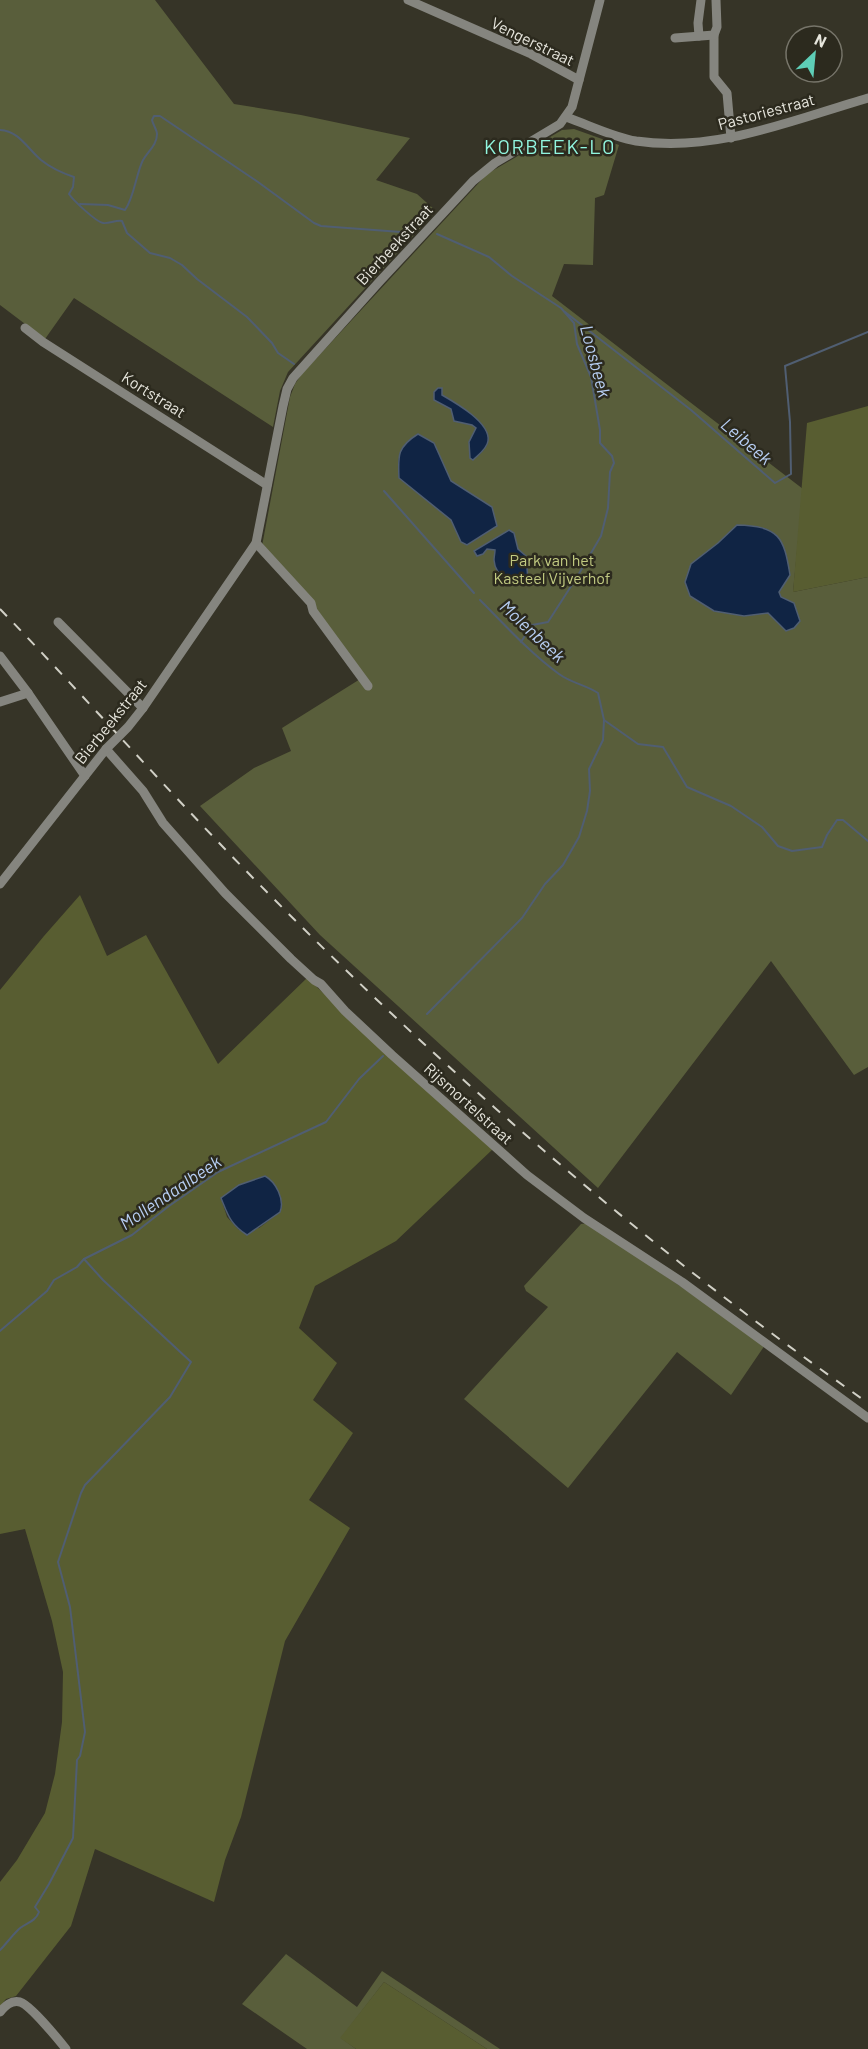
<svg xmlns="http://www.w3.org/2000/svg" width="868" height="2049" font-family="Barlow,sans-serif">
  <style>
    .green { fill: #595e3b }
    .forest { fill: #585d31; fill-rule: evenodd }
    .water { fill: #102444; stroke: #505e72; stroke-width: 1.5 }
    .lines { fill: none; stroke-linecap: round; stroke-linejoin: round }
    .stream { stroke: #505e72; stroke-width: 2 }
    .minor { stroke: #85857f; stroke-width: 9 }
    .rail { stroke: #d1d0c6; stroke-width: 2; stroke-dasharray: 10 10; stroke-linecap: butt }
    .labels { text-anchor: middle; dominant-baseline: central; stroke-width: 5; stroke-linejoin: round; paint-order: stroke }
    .street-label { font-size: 16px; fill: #e7e6dd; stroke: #2c2a1e }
    .park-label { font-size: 16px; fill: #c2cb82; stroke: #2c2a1e }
    .water-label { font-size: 18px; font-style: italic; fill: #b7cef3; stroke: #2c2a1e }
    .quarter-label { font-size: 20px; letter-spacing: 1.5px; fill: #91f6df; stroke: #2c2a1e }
  </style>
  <rect width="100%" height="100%" fill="#363427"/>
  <g class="green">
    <polygon points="0,0 155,0 234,104 301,115 410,138 376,180 417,194 436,211 288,372 280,391 273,427 74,298 45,339 0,305"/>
    <polygon points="574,129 619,145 604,195 595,198 593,265 564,264 552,296 803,489 793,592 868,577 868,1067 854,1075 771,961 598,1188 320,935 200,806 254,768 291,751 282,728 365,676 262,546 290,397 295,384 301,375 487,174 562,130"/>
    <polygon points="589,1223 765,1345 731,1395 677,1352 568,1488 464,1399 548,1307 526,1291 524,1286 581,1224"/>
    <polygon points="286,1954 357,2007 382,1971 500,2049 487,2049 384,1982 341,2038 356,2049 307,2049 242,2004"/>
  </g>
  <g class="forest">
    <polygon points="868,406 868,577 793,592 807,423"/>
    <path d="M80 895 107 956 146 935 218 1064 307 978 493 1149 396 1241 315 1286 299 1328 337 1363 313 1400 353 1433 309 1500 350 1528 285 1641 241 1817 225 1860 214 1902 95 1849 71 1926 16 1996 6 1999 0 2006V1882L17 1860 45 1813 55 1774 62 1722 63 1672 52 1621 25 1529 0 1534V990L44 936ZM265 1176 270 1179 280 1195 282 1206 280 1212 259 1228 239 1230 227 1217 221 1198Z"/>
    <polygon points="384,1982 487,2049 356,2049 340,2038"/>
  </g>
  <g class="water">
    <path d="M438 388H442V395C456 403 491 423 488 441 487 449 478 455 473 460L470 458 469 442 476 428 472 425 454 421 451 409 434 400V392Z"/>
    <path d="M418 434 434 443 451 481 492 507 497 526 467 545 461 542 451 520 399 478C398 456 397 447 418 434Z"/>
    <path d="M737 525C779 526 784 537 790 575L779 592 781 597 794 603 800 621 794 628 786 631 768 613 744 616 714 611 690 596 685 582 691 564 718 543Z"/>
    <path d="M509 530 514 533 518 549 526 556 528 580C515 589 495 576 494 560 494 557 495 553 495 550L487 549 483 554 477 556 474 551Z"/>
    <path d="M265 1176C276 1182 285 1200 280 1212L247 1235C230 1224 228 1215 221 1198L239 1185Z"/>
  </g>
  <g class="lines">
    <g class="stream">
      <path d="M0 130C19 131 27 148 41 160 51 168 62 173 74 177L73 187 69 194C73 200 96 222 103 223 109 224 115 220 122 221L127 233 150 253 170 258 182 265 197 279 247 317 272 343 278 353 294 364"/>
      <path d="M80 204 108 205 125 210C134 198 136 174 143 160 148 151 157 145 157 134 157 130 153 125 152 120L154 116H160L258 182 314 223 321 226 414 233"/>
      <polyline points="437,234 489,257 512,276 561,308 574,323 577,344 591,377 600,430 600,443 612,456 614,463 610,472 608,508 601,536 577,577 548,622 532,625 521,642"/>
      <polyline points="565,312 691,410 775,483 791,474 790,422 785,366 868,332"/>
      <polyline points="384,491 474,593"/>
      <path d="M480 600C505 625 530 653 559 674 571 683 586 685 598 693L604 720 638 744 663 747 687 787 731 806 762 827 778 846 792 851 822 847 827 835 837 820H843L868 841"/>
      <polyline points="427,1014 522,918 545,884 563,865 579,837 587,811 590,791 589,769 603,740 604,720"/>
      <polyline points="0,1331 47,1291 54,1280 77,1267 84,1259 132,1235 169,1206 218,1172 326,1122 359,1079 383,1056"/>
      <path d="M0 1950C6 1944 11 1937 17 1931 24 1923 35 1923 39 1912L35 1907 49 1884 73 1838 77 1760 80 1756 85 1732 70 1607 58 1562 81 1493 85 1485 170 1397 191 1362 103 1280 84 1259"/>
    </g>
    <g class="minor">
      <polyline points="408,0 531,54 579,80"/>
      <polyline points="716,0 717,27 714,35 714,77 727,93 731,138"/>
      <polyline points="699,36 698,23 701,0"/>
      <polyline points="675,38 714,35"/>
      <path d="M566 117C589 125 613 137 636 141 716 153 792 120 868 98"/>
      <polyline points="25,328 43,342 267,485"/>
      <polyline points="256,543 311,603 313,611 368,686"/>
      <polyline points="58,622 143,708"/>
      <polyline points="0,656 28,693 85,776"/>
      <polyline points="0,702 28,693"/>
      <polyline points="106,749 143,791 163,823 225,893 291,959 314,980 321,984 345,1011 392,1055 527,1175 584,1218 682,1282 868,1418"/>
      <polyline points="0,884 106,749 128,727 143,708 256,543 283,406 287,389 293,378 380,281 473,181 495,163 560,124 572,107 600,0"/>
      <path d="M0 2012C5 2006 11 2000 20 2002 30 2005 58 2039 66 2049"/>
    </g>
    <path class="rail" d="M0 609C88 700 171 795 260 885 447 1075 650 1250 868 1403"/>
  </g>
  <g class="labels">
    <g class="street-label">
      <text transform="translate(533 41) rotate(26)">Vengerstraat</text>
      <text transform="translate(766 111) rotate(-15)">Pastoriestraat</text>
      <text transform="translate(394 244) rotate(-47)">Bierbeekstraat</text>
      <text transform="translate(154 394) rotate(32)">Kortstraat</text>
      <text transform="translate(110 721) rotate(-51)">Bierbeekstraat</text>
      <text transform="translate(469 1103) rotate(42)">Rijsmortelstraat</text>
    </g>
    <g class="park-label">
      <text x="552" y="559">Park van het<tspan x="552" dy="18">Kasteel Vijverhof</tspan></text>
    </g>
    <g class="water-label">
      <text transform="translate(596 361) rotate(75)">Loosbeek</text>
      <text transform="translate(747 441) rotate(41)">Leibeek</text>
      <text transform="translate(533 631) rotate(43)">Molenbeek</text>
      <text transform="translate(170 1192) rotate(-34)">Mollendaalbeek</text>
    </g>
    <g class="quarter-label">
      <text x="550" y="146">KORBEEK-LO</text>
    </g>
  </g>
  <g transform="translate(814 54) rotate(26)"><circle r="28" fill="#2c2a1e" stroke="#77756a" stroke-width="1.5"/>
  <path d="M0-4.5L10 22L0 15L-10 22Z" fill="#5eceb7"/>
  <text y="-9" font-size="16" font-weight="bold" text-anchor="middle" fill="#e7e6dd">N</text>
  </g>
</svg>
